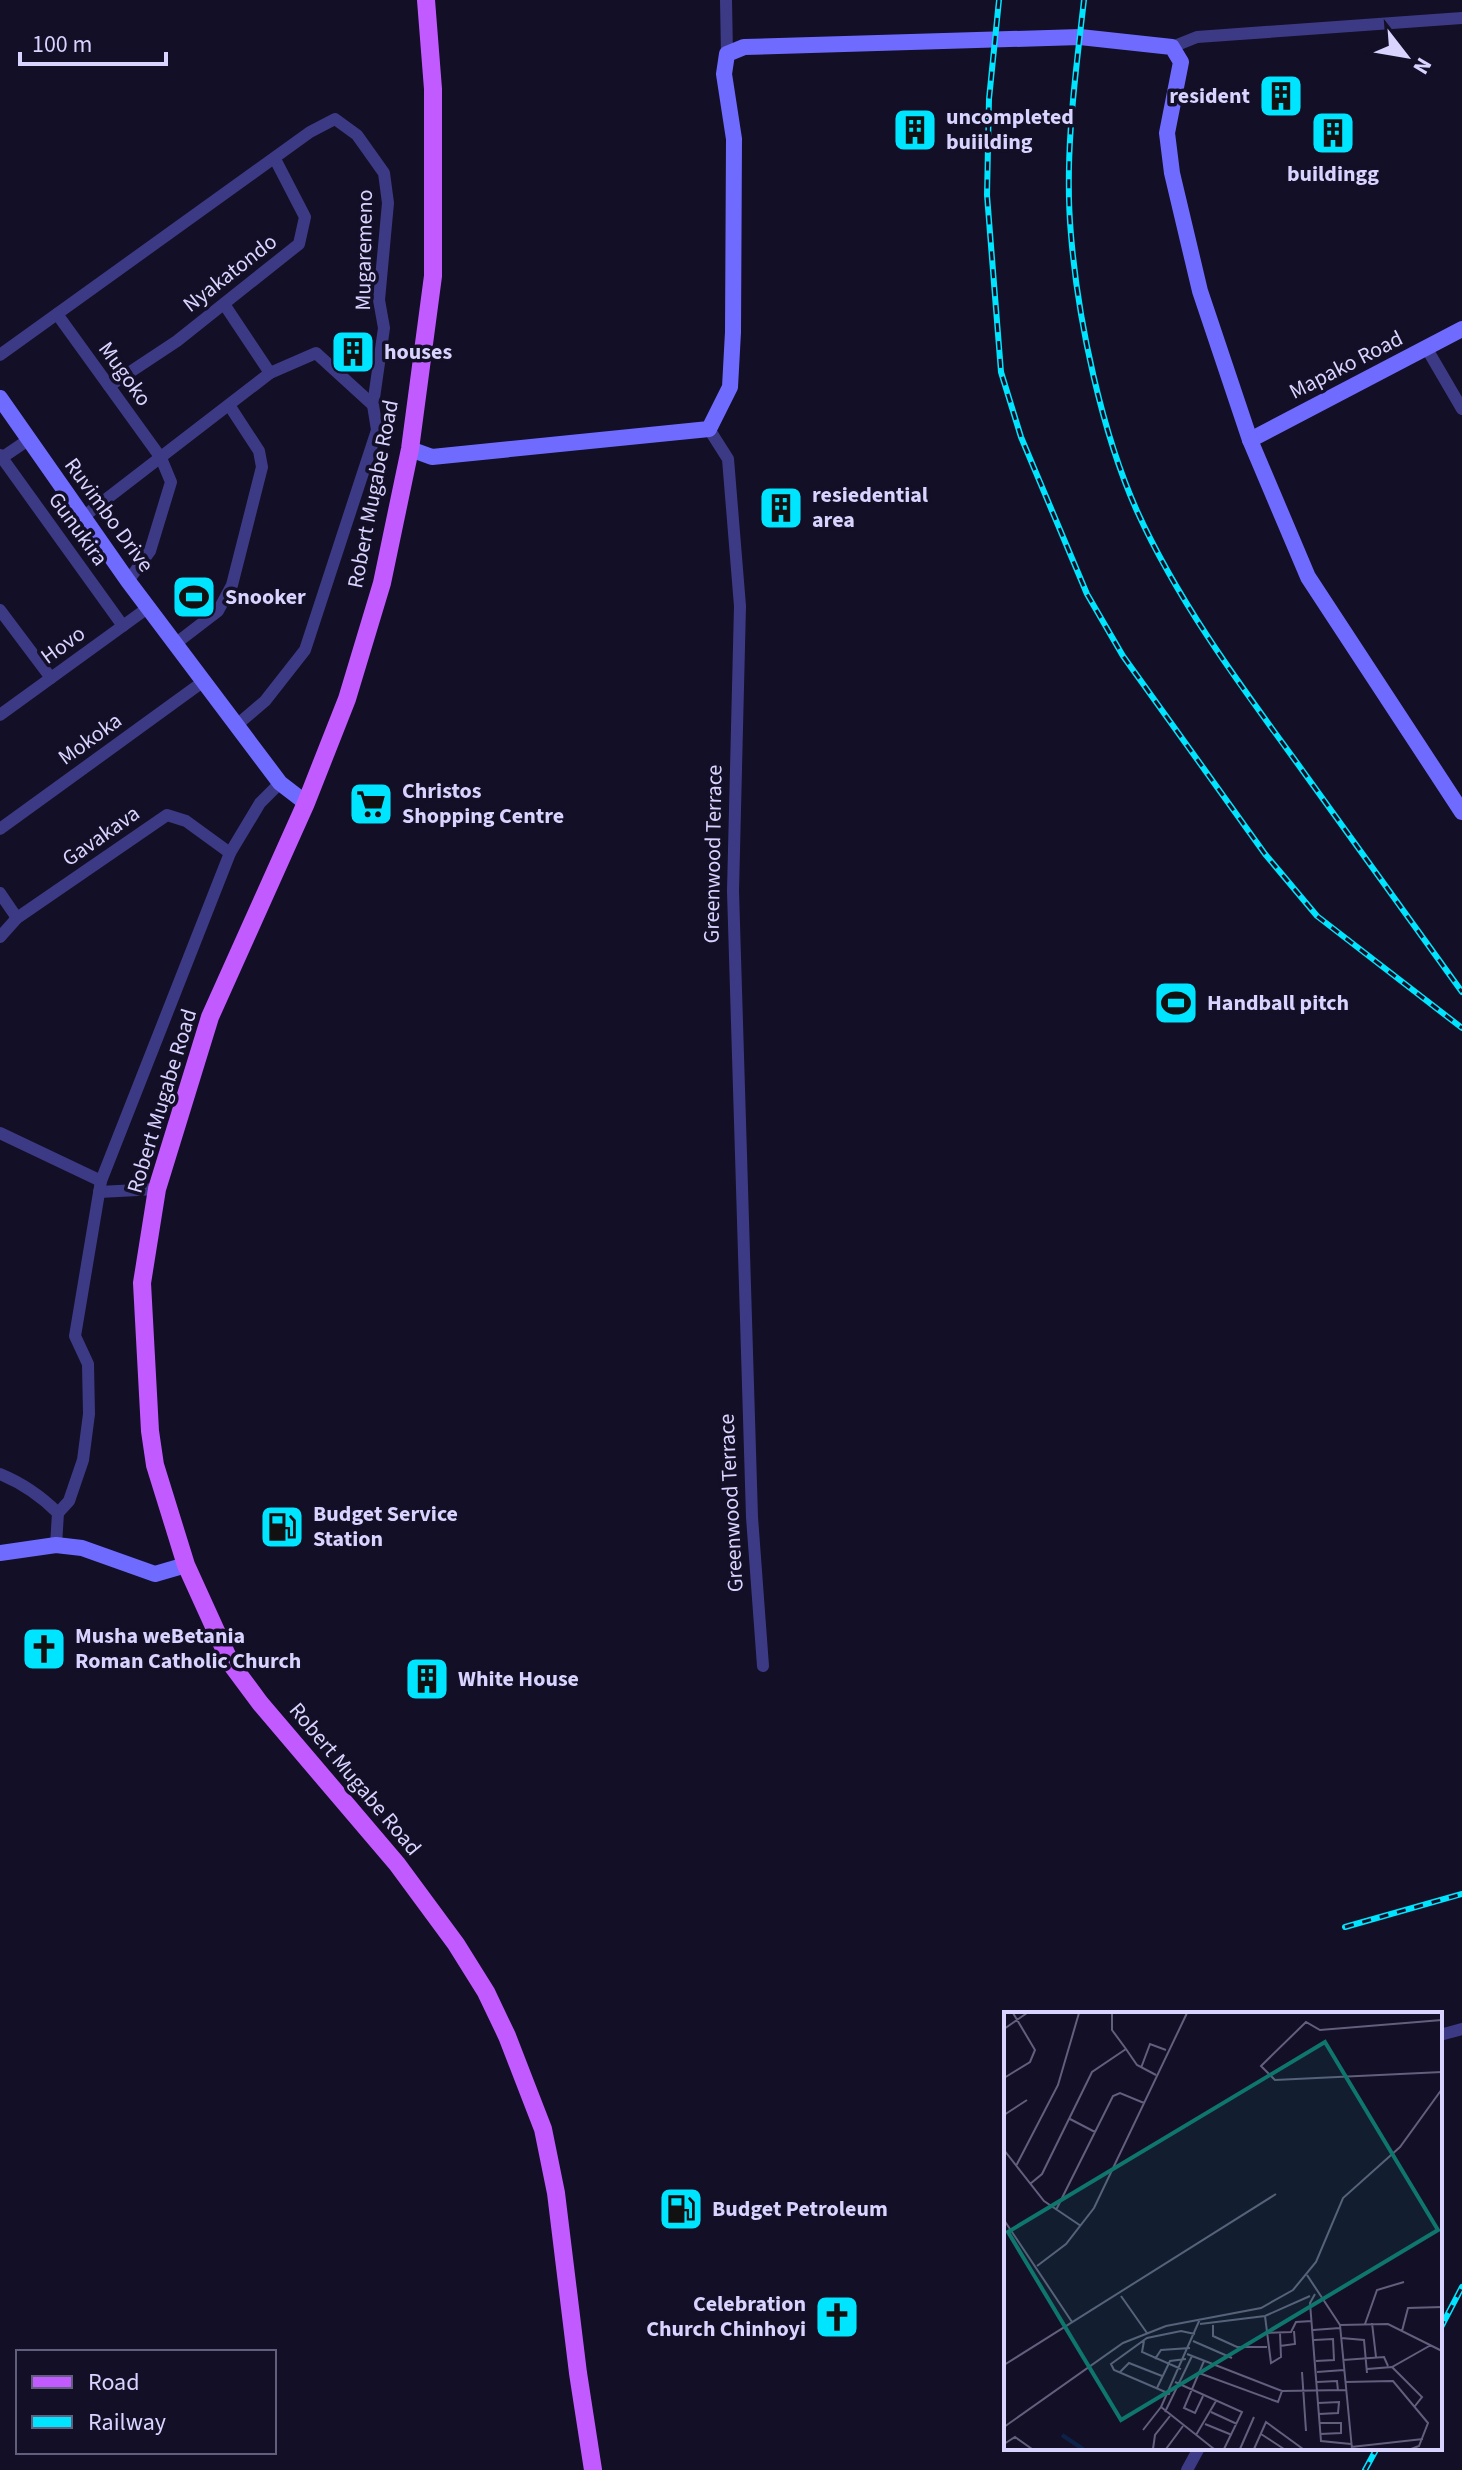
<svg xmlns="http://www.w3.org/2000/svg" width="1462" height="2470" font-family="'Source Sans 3',sans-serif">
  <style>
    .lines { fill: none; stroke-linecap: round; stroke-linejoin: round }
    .street { stroke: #3d3a85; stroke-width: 12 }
    .secondary { stroke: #6f6bff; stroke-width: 16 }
    .primary { stroke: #c25bff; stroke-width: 18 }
    .rail-casing { stroke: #00e5ff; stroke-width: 6 }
    .rail { stroke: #130f26; stroke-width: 3; stroke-dasharray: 9; stroke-linecap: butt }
    .labels { text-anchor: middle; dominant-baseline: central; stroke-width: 7; stroke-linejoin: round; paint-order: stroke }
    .poi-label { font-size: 22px; font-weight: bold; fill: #d9d4ff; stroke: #130f26; text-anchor: start }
    .street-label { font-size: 22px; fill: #d9d4ff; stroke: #130f26 }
    .inset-river { fill: none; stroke: #0c2248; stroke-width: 4 }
    .inset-road { fill: none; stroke: #625e7d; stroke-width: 2 }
    .view { fill: #0f766e; fill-opacity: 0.15; stroke: #0f766e; stroke-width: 4 }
    .inset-edge { fill: none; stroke: #d9d4ff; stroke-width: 4 }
  </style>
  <rect width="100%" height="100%" fill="#130f26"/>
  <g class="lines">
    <g class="street">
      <polyline points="726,0 727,54"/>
      <polyline points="1172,47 1197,37 1462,18"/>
      <polyline points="224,304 270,373"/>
      <polyline points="57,314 161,458 171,482 150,551 128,581"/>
      <polyline points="1427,349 1462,409"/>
      <polyline points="0,355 310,132 335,119 357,135 384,173 388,203 379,300 384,328 373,405 377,430 305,650 265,701 238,724"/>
      <polyline points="109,386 177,341 299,244 305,217 275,159"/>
      <polyline points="709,429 728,459 740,606 733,891 752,1517 763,1666"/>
      <polyline points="0,455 123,626"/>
      <polyline points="0,459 28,440"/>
      <polyline points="83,517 270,373 316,353 373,405"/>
      <polyline points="0,610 51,678"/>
      <polyline points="175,644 218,611 232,585 262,467 259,451 229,405"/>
      <polyline points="0,715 149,607"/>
      <polyline points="0,829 204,681"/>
      <polyline points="0,893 17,918"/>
      <polyline points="0,937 17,918 167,815 186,821 230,853"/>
      <polyline points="0,1133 101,1181"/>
      <polyline points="99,1192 157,1189"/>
      <path d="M0 1474C22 1483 41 1496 58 1513L56 1545"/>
      <polyline points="58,1513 69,1501 83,1460 89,1414 88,1364 75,1336 101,1181 230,853 260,803 280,783"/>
      <polyline points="1440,2035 1462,2029"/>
      <polyline points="1187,2470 1199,2448"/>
    </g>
    <g class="secondary">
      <polyline points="0,398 128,581 280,783 306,803"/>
      <polyline points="1250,440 1462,329"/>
      <polyline points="410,449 432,457 709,429 730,387 733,332 734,139 724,74 727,54 744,47 1080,37 1172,47 1181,62 1167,133 1172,173 1200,291 1250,440 1308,577 1462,812"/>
      <polyline points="0,1553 56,1545 82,1548 155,1574 186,1565"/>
    </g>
    <polyline class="primary" points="426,0 433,89 433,276 410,449 382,583 347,699 306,803 210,1017 157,1189 142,1283 150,1431 155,1465 186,1565 231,1664 260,1703 397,1864 456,1944 486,1992 507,2036 543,2129 556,2193 578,2373 593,2470"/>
    <g class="rail-casing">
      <g id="rail">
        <polyline points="999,0 989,99 987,195 1001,372 1021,437 1087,594 1123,656 1265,854 1317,916 1462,1028"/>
        <path d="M1084 0C1075 78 1064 157 1071 235 1078 321 1102 433 1137 511 1177 599 1235 678 1292 756 1349 835 1405 913 1462 992"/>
        <polyline points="1345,1927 1462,1894"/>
        <polyline points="1440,2329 1462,2287"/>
        <polyline points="1365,2470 1377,2448"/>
      </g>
    </g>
    <use href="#rail" class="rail"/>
  </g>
  <defs>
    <g id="building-square" transform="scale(2.3)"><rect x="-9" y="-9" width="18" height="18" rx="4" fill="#00e5ff" stroke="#130f26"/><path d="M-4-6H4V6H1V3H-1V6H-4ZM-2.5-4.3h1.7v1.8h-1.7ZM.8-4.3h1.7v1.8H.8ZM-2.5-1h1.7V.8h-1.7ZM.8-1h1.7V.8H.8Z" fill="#111"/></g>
    <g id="stadium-square" transform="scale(2.3)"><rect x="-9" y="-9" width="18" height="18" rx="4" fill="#00e5ff" stroke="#130f26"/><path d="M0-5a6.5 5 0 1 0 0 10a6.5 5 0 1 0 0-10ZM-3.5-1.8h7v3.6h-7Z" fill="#111"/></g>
    <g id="supermarket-square" transform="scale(2.3)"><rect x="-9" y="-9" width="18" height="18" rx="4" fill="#00e5ff" stroke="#130f26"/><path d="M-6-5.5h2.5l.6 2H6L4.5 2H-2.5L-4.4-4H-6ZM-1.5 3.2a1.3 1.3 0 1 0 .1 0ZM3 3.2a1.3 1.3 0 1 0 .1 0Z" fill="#111"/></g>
    <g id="fuel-square" transform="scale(2.3)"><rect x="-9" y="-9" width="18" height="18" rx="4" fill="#00e5ff" stroke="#130f26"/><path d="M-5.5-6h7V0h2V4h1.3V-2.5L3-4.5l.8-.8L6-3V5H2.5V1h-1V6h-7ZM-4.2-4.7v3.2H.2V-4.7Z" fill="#111"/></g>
    <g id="church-square" transform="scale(2.3)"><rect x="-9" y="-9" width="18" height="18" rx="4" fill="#00e5ff" stroke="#130f26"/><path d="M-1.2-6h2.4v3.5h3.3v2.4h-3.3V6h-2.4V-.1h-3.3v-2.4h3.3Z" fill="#111"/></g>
  </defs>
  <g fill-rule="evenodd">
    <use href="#building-square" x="1281" y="96"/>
    <use href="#building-square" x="915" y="130"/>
    <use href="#building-square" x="1333" y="133"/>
    <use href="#building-square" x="353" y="352"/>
    <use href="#building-square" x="781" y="508"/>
    <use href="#stadium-square" x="194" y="597"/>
    <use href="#supermarket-square" x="371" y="804"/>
    <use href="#stadium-square" x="1176" y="1003"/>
    <use href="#fuel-square" x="282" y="1527"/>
    <use href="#church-square" x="44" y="1649"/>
    <use href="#building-square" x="427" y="1679"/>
    <use href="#fuel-square" x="681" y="2209"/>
    <use href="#church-square" x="837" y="2317"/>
  </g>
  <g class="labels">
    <g class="poi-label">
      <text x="1250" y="96" text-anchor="end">resident</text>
      <text x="946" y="117">uncompleted<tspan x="946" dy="25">buiilding</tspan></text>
      <text x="1333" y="174" text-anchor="middle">buildingg</text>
      <text x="384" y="352">houses</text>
      <text x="812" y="495">resiedential<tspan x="812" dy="25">area</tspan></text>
      <text x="225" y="597">Snooker</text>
      <text x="402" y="791">Christos<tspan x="402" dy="25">Shopping Centre</tspan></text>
      <text x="1207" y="1003">Handball pitch</text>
      <text x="313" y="1514">Budget Service<tspan x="313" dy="25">Station</tspan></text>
      <text x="75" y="1636">Musha weBetania<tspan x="75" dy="25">Roman Catholic Church</tspan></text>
      <text x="458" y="1679">White House</text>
      <text x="712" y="2209">Budget Petroleum</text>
      <text x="806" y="2304" text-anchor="end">Celebration<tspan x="806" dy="25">Church Chinhoyi</tspan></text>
    </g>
    <g class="street-label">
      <text transform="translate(364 250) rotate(-89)">Mugaremeno</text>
      <text transform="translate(230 273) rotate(-38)">Nyakatondo</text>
      <text transform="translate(1346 365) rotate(-27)">Mapako Road</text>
      <text transform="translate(125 374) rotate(54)">Mugoko</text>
      <text transform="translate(373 494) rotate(-79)">Robert Mugabe Road</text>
      <text transform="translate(109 515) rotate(54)">Ruvimbo Drive</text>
      <text transform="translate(78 529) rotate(54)">Gunukira</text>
      <text transform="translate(63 645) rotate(-36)">Hovo</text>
      <text transform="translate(90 739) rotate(-36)">Mokoka</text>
      <text transform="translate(101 836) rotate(-35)">Gavakava</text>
      <text transform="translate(713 854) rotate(-89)">Greenwood Terrace</text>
      <text transform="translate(162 1101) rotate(-73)">Robert Mugabe Road</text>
      <text transform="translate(731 1503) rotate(-93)">Greenwood Terrace</text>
      <text transform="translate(355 1779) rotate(50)">Robert Mugabe Road</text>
    </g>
  </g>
  <g transform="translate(1004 2012)">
    <rect width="438" height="438" fill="#130f26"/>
    <path class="inset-river" d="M58 423 79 437"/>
    <path class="inset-road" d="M108 1V18L122 37 133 53 152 63M438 8 316 18 302 10 257 54 271 68 438 60M0 17 23 1M137 56 146 32 162 38M0 66 26 50 31 38 9 1M0 103 23 88M66 107 91 120M0 138 40 189 77 214M12 154 54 73 75 1M26 172 38 162 88 60 122 37M52 198 109 84 116 81 140 91M0 208 68 310M33 254 62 232 90 196 183 1M303 263 336 313 384 312 438 339M311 282 306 291 317 429 347 432M117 284 143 321M261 304 267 351 277 345 276 321M196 307 157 395 210 437M368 311 372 345M196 312 261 304 306 284M361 312 373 278 400 270M209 313V324L233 335H263M336 313 348 437M309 318 336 316M398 319 404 296 438 295M262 321 287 320 292 310 308 309M337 326 360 328 363 361M310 328 329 327 330 348 312 349M140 329 138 340 177 357M189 329 228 346M276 334 291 332 290 319M183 342 278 379 342 378M151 347 157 338 186 336M339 348 380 345 384 354M0 353 272 182M388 355 418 385 411 394M363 357 388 355 427 333M116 360 125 351 158 364M298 360 302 419M313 360 340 358M195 361 274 390 278 379M171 370 238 400 220 437M313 370 333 369 334 379M341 370 389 369 424 411 415 434 407 437M153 376 166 349 182 347M166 382 110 358 107 352 143 326 177 319 191 322M199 384 191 401 180 396 200 349M314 391 335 390 334 401 315 402M161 400 188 344M207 400 233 412M315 411H337V421L316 422M201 412 228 423M0 415 119 331 162 314 257 296 289 278 312 250 339 186 396 135 438 77M139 418 157 395M257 422 280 437M192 423 212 389M0 432 11 425 28 437M347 435 419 427M149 437 151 423 166 404M162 437 179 414M236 437 250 405M250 437 262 410 299 437"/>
    <path class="view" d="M321 30 434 218 117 408 4 220Z"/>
    <rect width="438" height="438" class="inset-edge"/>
  </g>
  <rect x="16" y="2350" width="260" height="104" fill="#130f26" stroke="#625e7d" stroke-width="2"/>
  <rect x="32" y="2376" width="40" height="12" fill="#c25bff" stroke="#625e7d" stroke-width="2"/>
  <text x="88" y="2390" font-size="24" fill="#d9d4ff">Road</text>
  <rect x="32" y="2416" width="40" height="12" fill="#00e5ff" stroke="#625e7d" stroke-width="2"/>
  <text x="88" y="2430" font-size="24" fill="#d9d4ff">Railway</text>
  <g transform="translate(1406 56) rotate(121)" stroke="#130f26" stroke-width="6" paint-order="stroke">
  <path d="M0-6L14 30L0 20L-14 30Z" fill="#d9d4ff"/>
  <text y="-12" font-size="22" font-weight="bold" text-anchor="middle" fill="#d9d4ff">N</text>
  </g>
  <path d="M20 52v12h146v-12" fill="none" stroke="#d9d4ff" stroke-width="4"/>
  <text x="32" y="52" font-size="24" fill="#d9d4ff" stroke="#130f26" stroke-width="6" paint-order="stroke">100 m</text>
</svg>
